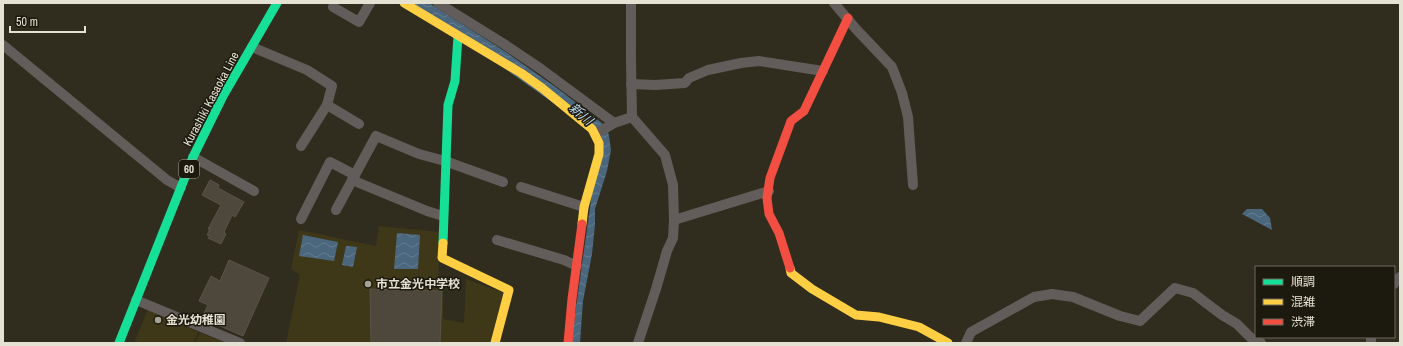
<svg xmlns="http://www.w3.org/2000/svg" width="1403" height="346" font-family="'Archivo Narrow','Noto Sans JP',sans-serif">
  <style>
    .built { fill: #3e3718 }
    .water { fill: url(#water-waves) }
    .building { fill: #4e473c; stroke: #59544a }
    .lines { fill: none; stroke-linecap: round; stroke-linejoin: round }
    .street { stroke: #625d5a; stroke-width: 10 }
    .fast { stroke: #16e098; stroke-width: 9 }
    .slow { stroke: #ffcf43; stroke-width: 9 }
    .jam { stroke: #f24e42; stroke-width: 9 }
    .poi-dot { fill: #a6a394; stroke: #1c190e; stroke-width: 1.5 }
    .labels { text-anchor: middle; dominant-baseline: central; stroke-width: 3; stroke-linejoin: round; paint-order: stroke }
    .shield { fill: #1c190e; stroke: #a9a698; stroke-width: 1 }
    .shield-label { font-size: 11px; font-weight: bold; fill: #e6e2d3 }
    .street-label { font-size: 12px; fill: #e6e2d3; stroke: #1c190e }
    .poi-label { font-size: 12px; font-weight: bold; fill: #e6e2d3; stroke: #1c190e; text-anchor: start }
    .water-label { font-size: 13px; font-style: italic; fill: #bcdcf6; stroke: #1c190e }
  </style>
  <defs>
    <pattern id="water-waves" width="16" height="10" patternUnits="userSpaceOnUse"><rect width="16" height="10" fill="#4b677d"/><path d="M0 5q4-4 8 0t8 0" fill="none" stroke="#657c8f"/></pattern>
  </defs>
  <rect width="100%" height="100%" fill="#302d1f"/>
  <g class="built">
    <polygon points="379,226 440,232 438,288 443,289 443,319 464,323 466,279 504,293 492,343 286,343 300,275 291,269 299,230 376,246"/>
    <polygon points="148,309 198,332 193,343 134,343"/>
    <polygon points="200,333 227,343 195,343"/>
  </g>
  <g class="water">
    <polygon points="412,3 429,3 506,52 561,91 603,124 608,132 609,136 611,150 607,171 595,209 595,225 592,254 583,301 580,343 571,343 600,136"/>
    <polygon points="1247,209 1262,209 1270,218 1272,230 1242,214"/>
    <polygon points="397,233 420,235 418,269 394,269"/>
    <polygon points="303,235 338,242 334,261 299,256"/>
    <polygon points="346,246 357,247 353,267 342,265"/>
  </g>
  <g class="building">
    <polygon points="210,180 219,185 218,188 244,202 235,217 232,215 224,232 226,234 221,244 208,238 210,236 207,235 210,229 208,229 221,205 202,195"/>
    <polygon points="229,260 269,278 243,336 202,318 208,305 199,301 211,276 220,281"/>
    <polygon points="370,289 442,291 440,343 371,343"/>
  </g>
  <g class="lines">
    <g class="street">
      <polyline points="438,3 504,44 541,69 614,123"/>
      <polyline points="834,3 856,29 892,67 902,93 908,117 913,185"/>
      <polyline points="333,7 359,22 370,3"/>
      <polyline points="3,45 167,180 181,188"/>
      <polyline points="252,47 307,70 332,86 327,105 301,146"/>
      <polyline points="631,84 655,85 685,83 689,78 708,70 741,63 759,61 823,71"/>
      <polyline points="327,105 359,124"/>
      <polyline points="632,117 665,155 673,185 674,220 673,238 667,251 656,289 638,343"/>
      <polyline points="596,134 614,123 632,117 631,62 631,3"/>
      <polyline points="193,157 254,191"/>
      <polyline points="352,180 427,211 443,216"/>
      <polyline points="521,187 584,207"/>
      <polyline points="336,210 376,136 419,154 445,161 503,182"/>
      <polyline points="301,219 330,162 355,175"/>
      <polyline points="674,220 769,191"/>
      <polyline points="497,240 564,260 577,266"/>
      <polyline points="1394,284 1395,282 1400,277"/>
      <polyline points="136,300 240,343"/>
      <polyline points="966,343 971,332 1034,297 1052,294 1073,297 1120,316 1140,321 1175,288 1193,293 1222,315 1237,324 1252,339 1261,343"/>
      <polyline points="1371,343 1371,337"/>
    </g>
    <g class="fast">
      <polyline points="443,243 448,105 455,81 458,36"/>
      <polyline points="119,343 193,157 223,96 277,3"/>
    </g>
    <g class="slow">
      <polyline points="404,3 521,73 542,88 592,129 599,143 599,154 584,207 582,224"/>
      <polyline points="443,243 442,258 509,290 495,343"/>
      <polyline points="790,268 791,273 812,289 856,315 879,317 919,327 948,343"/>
    </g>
    <g class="jam">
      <polyline points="790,268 779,233 769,214 767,198 770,178 791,121 804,111 848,18"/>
      <polyline points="568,343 572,299 582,224"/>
    </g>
  </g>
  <g class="poi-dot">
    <circle cx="368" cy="284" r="4"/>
    <circle cx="158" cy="320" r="4"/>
  </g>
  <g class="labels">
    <rect class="shield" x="179" y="160" width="20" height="18" rx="3"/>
    <g class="shield-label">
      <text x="189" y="169">60</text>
    </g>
    <g class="street-label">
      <text transform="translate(211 99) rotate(-62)">Kurashiki Kasaoka Line</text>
    </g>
    <g class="poi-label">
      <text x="376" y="284">市立金光中学校</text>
      <text x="166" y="320">金光幼稚園</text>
    </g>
    <g class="water-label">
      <text transform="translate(581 114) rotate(40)">新川</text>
    </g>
  </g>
  <rect width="1403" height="346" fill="none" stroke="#e6e2d3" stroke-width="8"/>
  <rect x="1255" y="266" width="140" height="72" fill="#1c190e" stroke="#6d695d"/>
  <rect x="1263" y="279" width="20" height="6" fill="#16e098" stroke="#6d695d"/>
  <text x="1291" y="286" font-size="12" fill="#e6e2d3">順調</text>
  <rect x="1263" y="299" width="20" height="6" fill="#ffcf43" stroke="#6d695d"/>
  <text x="1291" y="306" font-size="12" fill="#e6e2d3">混雑</text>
  <rect x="1263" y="319" width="20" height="6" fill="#f24e42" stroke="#6d695d"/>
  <text x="1291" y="326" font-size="12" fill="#e6e2d3">渋滞</text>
  <path d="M10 26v6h75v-6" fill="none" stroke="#e6e2d3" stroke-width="2"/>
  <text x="16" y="26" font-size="12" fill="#e6e2d3" stroke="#1c190e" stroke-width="3" paint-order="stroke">50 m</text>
</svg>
